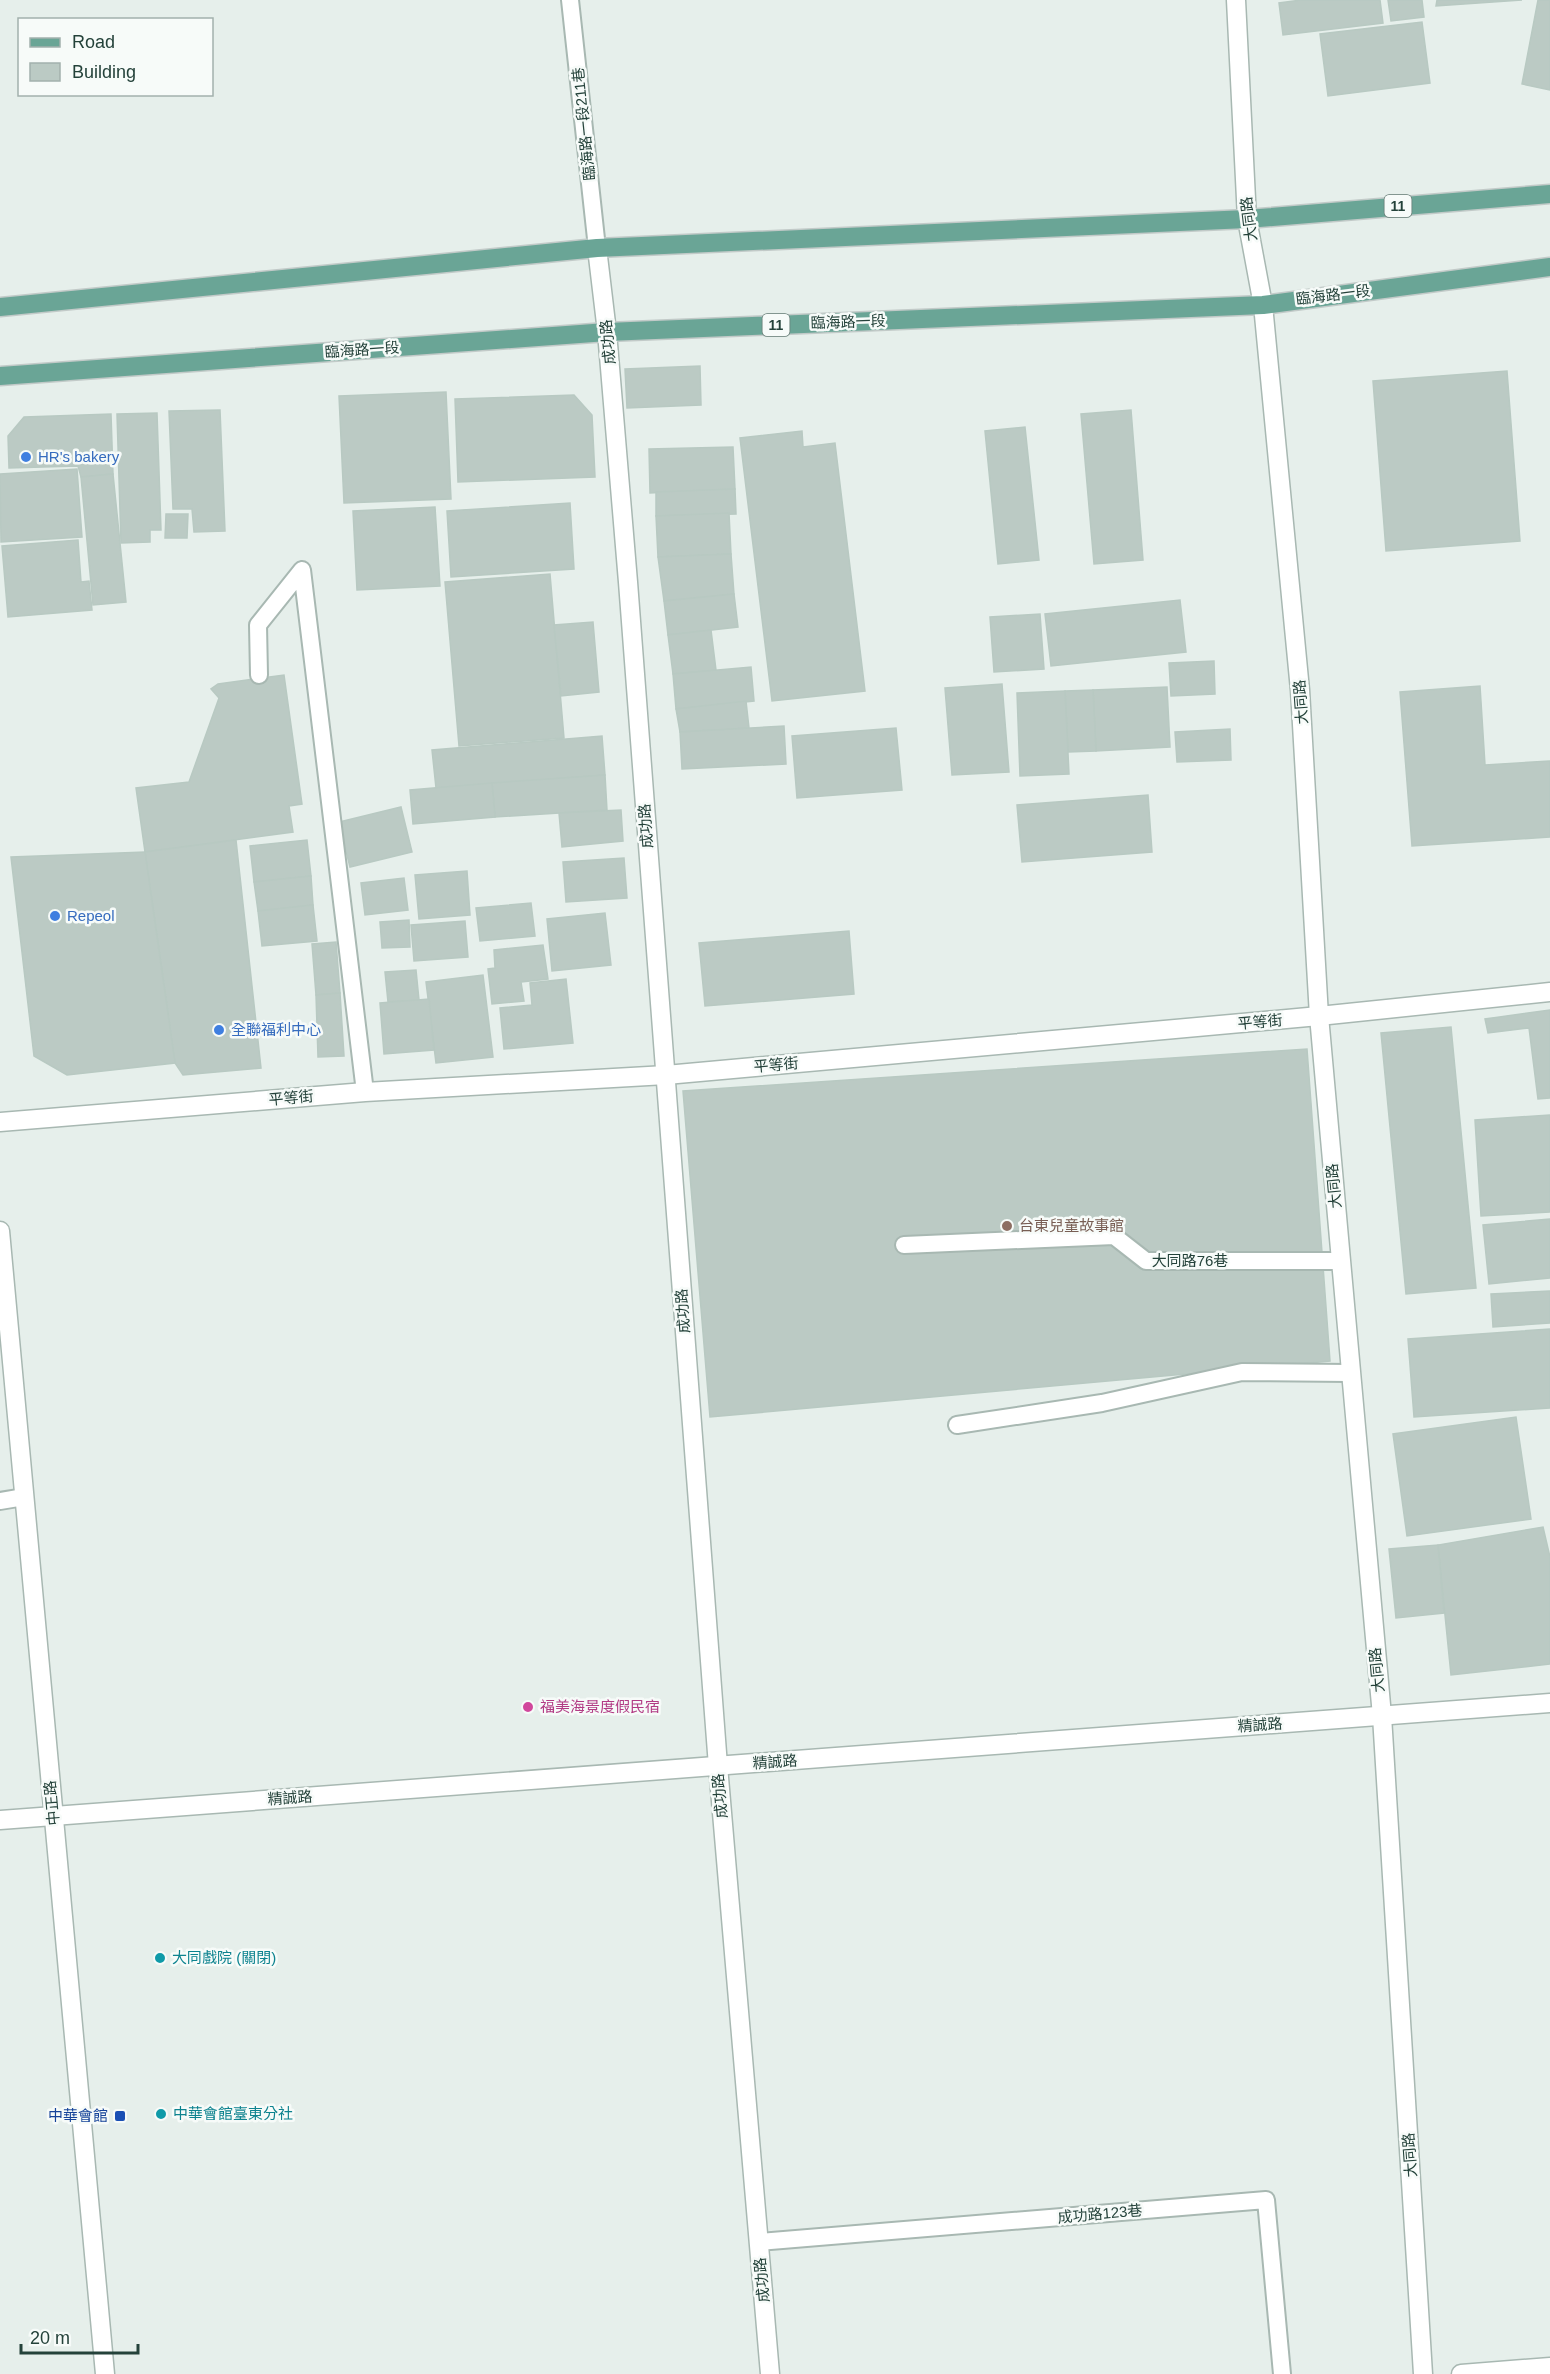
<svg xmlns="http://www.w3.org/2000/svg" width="1550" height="2374" font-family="Helvetica,'Noto Sans TC',sans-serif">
<rect width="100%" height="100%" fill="#e6efeb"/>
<g fill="#bbcac4" stroke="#b8c9c2" stroke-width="1.5">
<polygon points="1301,0 1380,0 1383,23 1283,35 1279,3"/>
<polygon points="1388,0 1422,0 1424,17 1391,21"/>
<polygon points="1437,0 1522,0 1436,6"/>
<polygon points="1538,0 1550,0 1550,90 1522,84"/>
<polygon points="1422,22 1430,83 1328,96 1320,34"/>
<polygon points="700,366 701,405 627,408 625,369"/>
<polygon points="1507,371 1520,541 1386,551 1373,381"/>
<polygon points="446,392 451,499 344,503 339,396"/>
<polygon points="574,395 592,415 595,477 458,482 455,399"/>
<polygon points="220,410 225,531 194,532 192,509 173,509 169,411"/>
<polygon points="1131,410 1143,560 1094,564 1081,414"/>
<polygon points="157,413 161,530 150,530 150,542 121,543 117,414"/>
<polygon points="111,414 113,474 81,477 78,466 9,468 8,436 24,417"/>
<polygon points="1025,427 1039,560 998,564 985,431"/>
<polygon points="802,431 803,447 835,443 865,691 772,701 740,438"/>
<polygon points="733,447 735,489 650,493 649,449"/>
<polygon points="77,469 82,537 1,542 0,474"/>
<polygon points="113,474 126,602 93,605 81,477"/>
<polygon points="735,489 736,514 656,516 656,492"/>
<polygon points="570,503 574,569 451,577 447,511"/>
<polygon points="435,507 440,586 357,590 353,511"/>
<polygon points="729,513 731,554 658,557 656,516"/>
<polygon points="166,514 188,514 187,538 165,538"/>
<polygon points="78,540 81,582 89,581 92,610 8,617 2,546"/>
<polygon points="731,554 734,594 664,601 658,557"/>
<polygon points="550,574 564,738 459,746 445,582"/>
<polygon points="734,594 738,627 668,635 664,601"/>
<polygon points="1180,600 1186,652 1051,666 1045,614"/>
<polygon points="1040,614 1044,669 994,672 990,617"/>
<polygon points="593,622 599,692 561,696 554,625"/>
<polygon points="711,630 716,670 673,674 668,635"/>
<polygon points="1214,661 1215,694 1171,696 1169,663"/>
<polygon points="751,667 754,701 676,709 673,674"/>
<polygon points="284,675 302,804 289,806 293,832 145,852 136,788 189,782 219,698 211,689 218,684"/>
<polygon points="1002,684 1009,772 952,775 945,688"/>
<polygon points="1480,686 1485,765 1550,761 1550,837 1412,846 1400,692"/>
<polygon points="1167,687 1170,747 1096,751 1093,690"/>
<polygon points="1093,690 1096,751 1068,752 1065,691"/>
<polygon points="1065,691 1069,774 1020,776 1017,693"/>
<polygon points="746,701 749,728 680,732 676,709"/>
<polygon points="784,726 786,764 682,769 680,732"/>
<polygon points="896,728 902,790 797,798 792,736"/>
<polygon points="1230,729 1231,760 1177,762 1175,732"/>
<polygon points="602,736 605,775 436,788 432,750"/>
<polygon points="605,775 607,810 495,817 492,783"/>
<polygon points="492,783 495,817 413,824 410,790"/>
<polygon points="1148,795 1152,852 1022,862 1017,805"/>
<polygon points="401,807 412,852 350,867 339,822"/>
<polygon points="621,810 623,841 562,847 559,813"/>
<polygon points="236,840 261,1068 183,1075 175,1063 145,852"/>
<polygon points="307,840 311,876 254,882 250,846"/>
<polygon points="145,852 175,1063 67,1075 34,1056 11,857"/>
<polygon points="624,858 627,898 566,902 563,862"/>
<polygon points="467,871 470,915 419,919 415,875"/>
<polygon points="311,876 313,905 258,911 254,882"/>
<polygon points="404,878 408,910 365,915 361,883"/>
<polygon points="531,903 535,936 480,941 476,908"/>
<polygon points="313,905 317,941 262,946 258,911"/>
<polygon points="605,913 611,965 552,971 547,919"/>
<polygon points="409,920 410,947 382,948 380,922"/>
<polygon points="465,921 468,957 414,961 411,925"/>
<polygon points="849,931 854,994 705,1006 699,943"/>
<polygon points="336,942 340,993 316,995 312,944"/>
<polygon points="543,945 548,979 521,982 524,1001 492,1004 488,969 495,968 494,950"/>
<polygon points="416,970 419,1000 388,1002 385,972"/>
<polygon points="483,975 493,1057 436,1063 426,982"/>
<polygon points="566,979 573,1043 504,1049 500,1008 532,1005 530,983"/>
<polygon points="340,993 344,1056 318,1057 316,995"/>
<polygon points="429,999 434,1050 384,1054 380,1003"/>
<polygon points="1550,1010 1550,1098 1538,1099 1529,1028 1488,1033 1485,1019"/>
<polygon points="1451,1027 1476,1288 1406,1294 1381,1033"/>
<polygon points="1307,1049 1330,1361 710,1417 683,1091"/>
<polygon points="1550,1115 1550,1212 1481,1216 1475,1120"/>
<polygon points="1550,1219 1550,1278 1489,1284 1483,1225"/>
<polygon points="1550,1291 1550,1323 1493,1327 1491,1294"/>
<polygon points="1550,1329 1550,1408 1414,1417 1408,1339"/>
<polygon points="1516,1417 1531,1519 1407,1536 1393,1434"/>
<polygon points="1543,1527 1550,1557 1550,1664 1451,1675 1438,1545"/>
<polygon points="1438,1545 1444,1613 1396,1618 1389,1549"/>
</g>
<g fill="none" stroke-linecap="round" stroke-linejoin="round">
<defs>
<g id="service">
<polyline points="570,0 597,248"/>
<polyline points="259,675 258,625 302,570 365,1092"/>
<polyline points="904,1245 1114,1236 1146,1261 1341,1261"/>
<polyline points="957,1425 1102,1403 1242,1372 1350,1373"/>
<polyline points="0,1501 24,1497"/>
<polyline points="759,2242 1266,2200 1282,2374"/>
</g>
<g id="minor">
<polyline points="1236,0 1247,219 1263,305 1300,690 1319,1016 1382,1716 1423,2374"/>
<polyline points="597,248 607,332 628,582 718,1766 770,2374"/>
<polyline points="0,1122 365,1092 666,1075 1319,1016 1550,992"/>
<polyline points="0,1820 1550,1703"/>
<polyline points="1461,2374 1550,2367"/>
</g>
<polyline id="tertiary" points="0,1231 105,2374"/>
<g id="primary">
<polyline points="0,307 597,248 1247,219 1550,194"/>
<polyline points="0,376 607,332 1263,305 1550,267"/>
</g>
</defs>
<use href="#service" stroke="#a8b8b2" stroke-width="20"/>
<use href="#minor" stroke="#a8b8b2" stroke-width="21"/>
<use href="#tertiary" stroke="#a8b8b2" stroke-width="21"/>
<use href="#primary" stroke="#c2cac8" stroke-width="21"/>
<use href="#service" stroke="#fff" stroke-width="16"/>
<use href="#minor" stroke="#fff" stroke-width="18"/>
<use href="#tertiary" stroke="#fff" stroke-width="18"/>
<use href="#primary" stroke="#6aa596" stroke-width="18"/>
</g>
<g fill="#3f7fe0" stroke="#f7fbf9" stroke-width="2">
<circle cx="26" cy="457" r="6"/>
<circle cx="55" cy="916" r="6"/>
<circle cx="219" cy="1030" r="6"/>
</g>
<circle fill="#8d6e63" stroke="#f7fbf9" stroke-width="2" cx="1007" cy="1226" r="6"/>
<circle fill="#d1479c" stroke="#f7fbf9" stroke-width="2" cx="528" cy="1707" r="6"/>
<g fill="#0f9aa8" stroke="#f7fbf9" stroke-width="2">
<circle cx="160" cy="1958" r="6"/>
<circle cx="161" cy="2114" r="6"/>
</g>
<rect fill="#1a4fb4" stroke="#f7fbf9" stroke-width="2" x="114" y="2110" width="12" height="12" rx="3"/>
<g text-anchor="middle" stroke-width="5" stroke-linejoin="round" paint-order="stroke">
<g fill="#f7fbf9" stroke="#637a73" stroke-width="1.5">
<rect x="1384.5" y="195" width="27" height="22" rx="4.5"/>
<rect x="762.5" y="314" width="27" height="22" rx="4.5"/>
</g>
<g font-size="14" font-weight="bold" fill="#24423a">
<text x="1398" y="211">11</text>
<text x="776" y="330">11</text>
</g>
<g font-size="15" fill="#24423a" stroke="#f7fbf9">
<text transform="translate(584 124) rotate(-96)" y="5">臨海路一段211巷</text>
<text transform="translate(1249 219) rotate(-97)" y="5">大同路</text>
<text transform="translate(1333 295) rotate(-7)" y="5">臨海路一段</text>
<text transform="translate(848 322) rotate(-2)" y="5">臨海路一段</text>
<text transform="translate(608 342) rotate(-95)" y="5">成功路</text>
<text transform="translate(362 350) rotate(-4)" y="5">臨海路一段</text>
<text transform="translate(1301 702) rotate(-94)" y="5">大同路</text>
<text transform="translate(646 826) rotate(-94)" y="5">成功路</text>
<text transform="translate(1260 1022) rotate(-5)" y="5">平等街</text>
<text transform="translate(776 1065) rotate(-5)" y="5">平等街</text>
<text transform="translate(291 1098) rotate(-5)" y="5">平等街</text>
<text transform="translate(1334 1186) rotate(-95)" y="5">大同路</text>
<text x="1190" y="1266">大同路76巷</text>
<text transform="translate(683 1311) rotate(-94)" y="5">成功路</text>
<text transform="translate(1377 1670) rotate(-95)" y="5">大同路</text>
<text transform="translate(1260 1725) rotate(-4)" y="5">精誠路</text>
<text transform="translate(775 1762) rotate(-4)" y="5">精誠路</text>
<text transform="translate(720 1796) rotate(-95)" y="5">成功路</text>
<text transform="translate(290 1798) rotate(-4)" y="5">精誠路</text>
<text transform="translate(52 1803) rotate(-95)" y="5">中正路</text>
<text transform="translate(1410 2155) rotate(-94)" y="5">大同路</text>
<text transform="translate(1100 2214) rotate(-5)" y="5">成功路123巷</text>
<text transform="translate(762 2280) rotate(-95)" y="5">成功路</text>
</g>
<g font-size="15" fill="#366cbe" stroke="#f7fbf9" text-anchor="start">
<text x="38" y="462">HR's bakery</text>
<text x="67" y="921">Repeol</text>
<text x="231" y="1035">全聯福利中心</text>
</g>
<g font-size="15" fill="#785e54" stroke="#f7fbf9" text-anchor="start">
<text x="1019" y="1231">台東兒童故事館</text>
</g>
<g font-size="15" fill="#b23c85" stroke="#f7fbf9" text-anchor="start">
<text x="540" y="1712">福美海景度假民宿</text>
</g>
<g font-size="15" fill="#0d838f" stroke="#f7fbf9" text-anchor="start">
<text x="172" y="1963">大同戲院 (關閉)</text>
<text x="173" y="2119">中華會館臺東分社</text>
</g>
<g font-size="15" fill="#164399" stroke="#f7fbf9" text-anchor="end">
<text x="108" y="2121">中華會館</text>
</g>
</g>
<rect x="18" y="18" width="195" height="78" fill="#f7fbf9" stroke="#a3b1ad" stroke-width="1.5"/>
<rect x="30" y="38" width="30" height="9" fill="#6aa596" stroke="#a3b1ad" stroke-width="1.5"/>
<text x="72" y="48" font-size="18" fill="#24423a">Road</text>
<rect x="30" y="63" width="30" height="18" fill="#bbcac4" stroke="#a3b1ad" stroke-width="1.5"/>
<text x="72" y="78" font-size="18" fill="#24423a">Building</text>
<path d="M21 2344v9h117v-9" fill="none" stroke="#24423a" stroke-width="3"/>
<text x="30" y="2344" font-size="18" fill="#24423a" stroke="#f7fbf9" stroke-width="4.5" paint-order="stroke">20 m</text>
</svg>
